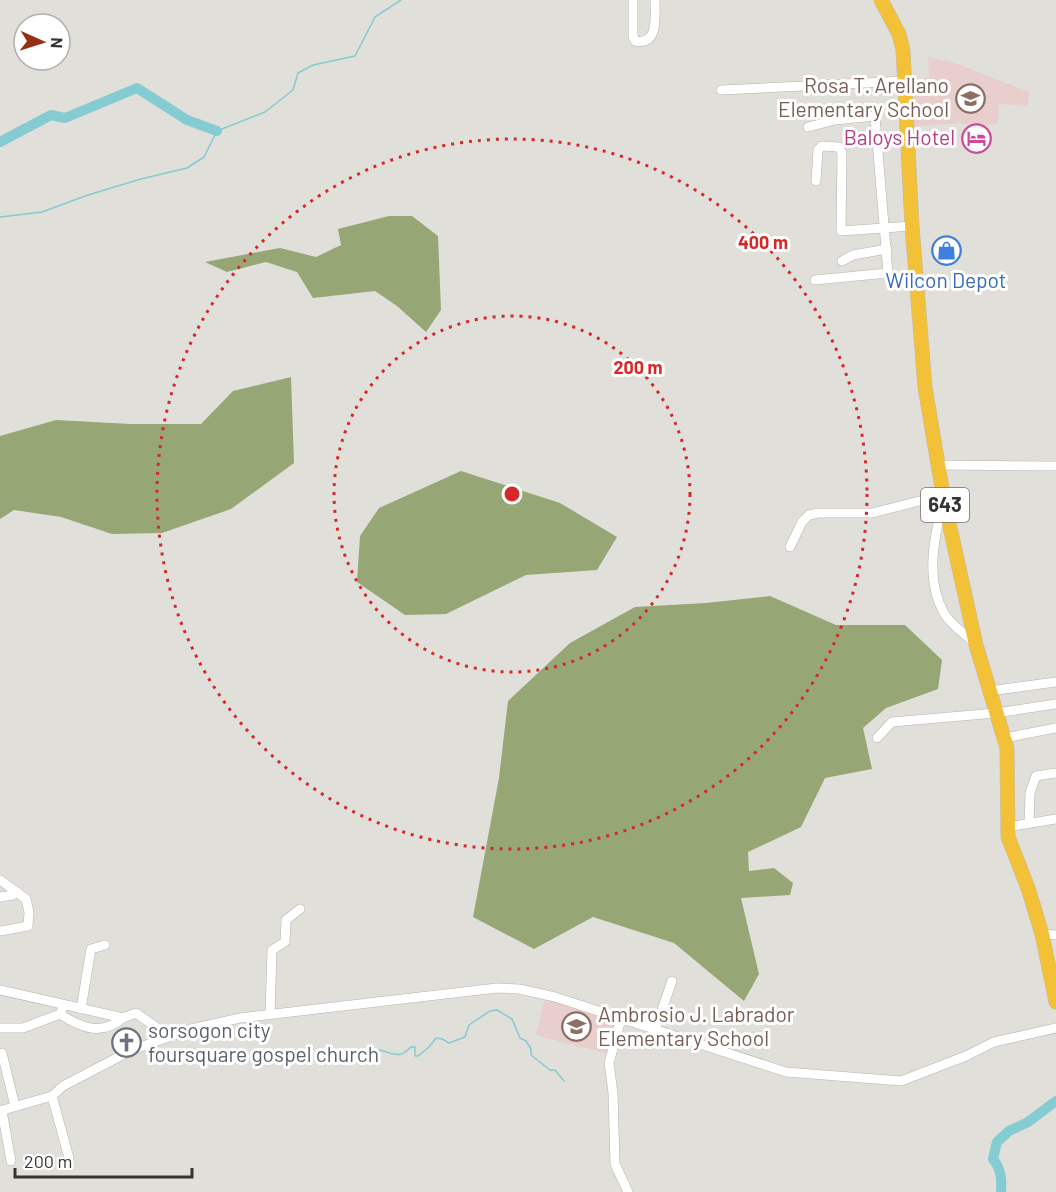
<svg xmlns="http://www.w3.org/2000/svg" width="1056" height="1192" font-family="Barlow,sans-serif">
<rect width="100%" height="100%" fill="#e0dfd9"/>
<g fill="#e8cecd">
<polygon points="928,57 958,64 1029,92 1028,106 999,104 998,124 977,126 959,123 913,127 910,79 929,78"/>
<polygon points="545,998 618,1019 608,1054 536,1035"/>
</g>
<g fill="#96a675">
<polygon points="389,216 412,216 438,236 441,310 426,332 397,306 375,291 313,298 297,272 266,262 227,272 205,262 280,248 316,257 341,245 338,229"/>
<polygon points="291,377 294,463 231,509 162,533 112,534 61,517 14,510 0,519 0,436 56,420 130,424 201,424 233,391"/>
<polygon points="461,471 560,503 617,537 597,570 526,575 446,614 405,615 357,582 360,536 379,508"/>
<polygon points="770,596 836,625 905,625 942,660 938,689 886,708 863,728 872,769 825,778 801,827 748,852 749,871 774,868 793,883 790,895 741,898 759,974 744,1001 674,943 593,917 534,949 473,917 499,778 508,701 570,643 635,607 706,603"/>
</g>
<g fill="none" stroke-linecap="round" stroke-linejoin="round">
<g stroke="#85cbd2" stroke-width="1.5">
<polyline points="0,217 42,212 88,195 141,179 187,168 204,157 217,131 265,112 293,90 298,73 313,65 355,56 375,17 401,0"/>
<path d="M364 1060 379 1050C394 1053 398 1060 411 1047H415V1056H418L429 1047 436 1038 442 1039 449 1043 465 1037 469 1025 490 1011 497 1010 512 1019 520 1038 526 1041 531 1049V1055L550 1070H555L564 1081"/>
</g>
<g stroke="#85cbd2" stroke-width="10">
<polyline points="0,142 51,115 65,118 137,88 187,120 217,131"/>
<path d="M1001 1192C1002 1179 1001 1169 993 1159L997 1142 1009 1131 1028 1122 1056 1101"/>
</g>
<defs>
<g id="minor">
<path d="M633 0V36L635 41C659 46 655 16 655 0"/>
<polyline points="721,90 905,81"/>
<polyline points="808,127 835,120 875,116 888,273 815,280"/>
<polyline points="816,181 818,150 822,146 839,147 842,153 841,231 912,226"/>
<polyline points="842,261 853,255 887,249"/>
<polyline points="938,465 1056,466"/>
<path d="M943 502C934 537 925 580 944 613 950 624 965 634 975 643"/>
<polyline points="790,547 802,522 809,515 818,513 872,513 943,495"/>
<polyline points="989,691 1056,682"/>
<polyline points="877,738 892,722 996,713 1056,704"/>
<polyline points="1004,738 1056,728"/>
<polyline points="1029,823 1030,793 1036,776 1056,773"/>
<polyline points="1007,827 1056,819"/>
<polyline points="0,880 26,899 29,912 28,926 0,931"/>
<polyline points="0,897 13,895 17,892"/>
<polyline points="1042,934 1056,935"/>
<polyline points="0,990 123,1018 136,1013 169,1036"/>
<polyline points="81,1009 91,949 105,945"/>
<path d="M60 1014C83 1029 102 1036 124 1017"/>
<polyline points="270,1014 272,950 285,942 286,920 300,909"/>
<polyline points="621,1019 609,1063 613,1093 615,1164 628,1192"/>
<polyline points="0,1028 23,1028 60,1014 64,1005"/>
<polyline points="655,1030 672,981"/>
<polyline points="2,1053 15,1106"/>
<polyline points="52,1096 69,1158"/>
<polyline points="0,1111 52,1096 63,1086 132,1050 191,1029 240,1018 497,988 519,989 555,997 786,1072 901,1081 966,1056 994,1042 1056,1028"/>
<polyline points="2,1111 11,1161"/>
</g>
<polyline id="highway" points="881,0 899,34 903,50 912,226 925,387 944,500 976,645 1007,748 1008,837 1028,888 1042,934 1056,1002"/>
</defs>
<use href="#minor" stroke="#b6b4af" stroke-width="10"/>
<use href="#highway" stroke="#bebebd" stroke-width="15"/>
<use href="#minor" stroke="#fff" stroke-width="9"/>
<use href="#highway" stroke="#f3c138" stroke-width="14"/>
</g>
<g fill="none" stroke="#d62828" stroke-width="3" stroke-dasharray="3 6">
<circle cx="512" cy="494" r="178"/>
<circle cx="512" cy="494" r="355"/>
</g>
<defs>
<symbol id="school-ring" viewBox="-11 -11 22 22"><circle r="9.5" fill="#fff" stroke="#8d6e63" stroke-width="1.5"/><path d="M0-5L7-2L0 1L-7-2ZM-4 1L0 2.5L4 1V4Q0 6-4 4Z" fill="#8d6e63"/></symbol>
<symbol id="hotel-ring" viewBox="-11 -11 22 22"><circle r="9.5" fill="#fff" stroke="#d1479c" stroke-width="1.5"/><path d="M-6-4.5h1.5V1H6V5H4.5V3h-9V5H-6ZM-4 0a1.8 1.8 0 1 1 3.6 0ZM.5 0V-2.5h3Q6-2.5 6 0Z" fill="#d1479c"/></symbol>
<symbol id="shop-ring" viewBox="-11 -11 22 22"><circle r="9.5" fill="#fff" stroke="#3f7fe0" stroke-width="1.5"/><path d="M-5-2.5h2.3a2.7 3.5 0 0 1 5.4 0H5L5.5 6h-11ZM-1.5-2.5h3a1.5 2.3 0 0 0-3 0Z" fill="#3f7fe0"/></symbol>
<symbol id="church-ring" viewBox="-11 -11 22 22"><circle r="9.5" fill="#fff" stroke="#6b7280" stroke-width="1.5"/><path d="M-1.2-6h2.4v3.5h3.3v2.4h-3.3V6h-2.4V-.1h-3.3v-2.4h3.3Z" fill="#6b7280"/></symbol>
</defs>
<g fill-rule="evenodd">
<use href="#school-ring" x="954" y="82" width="33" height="33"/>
<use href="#hotel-ring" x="960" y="122" width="33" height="33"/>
<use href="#shop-ring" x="930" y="234" width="33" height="33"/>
<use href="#school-ring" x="560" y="1010" width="33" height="33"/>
<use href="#church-ring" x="110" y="1026" width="33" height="33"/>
</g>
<g text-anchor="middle" stroke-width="6" stroke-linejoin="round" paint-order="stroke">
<rect fill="#fff" stroke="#717170" stroke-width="1.5" x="921" y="488" width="48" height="34" rx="4.5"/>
<g font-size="20" font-weight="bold" fill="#343432">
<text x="945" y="512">643</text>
</g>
<g font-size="21" fill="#785e54" stroke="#fff" text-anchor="end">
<text x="949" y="93">Rosa T. Arellano<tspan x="949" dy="24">Elementary School</tspan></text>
<text x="598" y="1022" text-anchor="start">Ambrosio J. Labrador<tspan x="598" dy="24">Elementary School</tspan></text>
</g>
<g font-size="21" fill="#b23c85" stroke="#fff" text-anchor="end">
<text x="955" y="145">Baloys Hotel</text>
</g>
<g font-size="21" fill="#366cbe" stroke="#fff">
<text x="946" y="288">Wilcon Depot</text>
</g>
<g font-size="21" fill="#5b616d" stroke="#fff" text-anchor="start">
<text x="148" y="1038">sorsogon city<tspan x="148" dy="24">foursquare gospel church</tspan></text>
</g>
</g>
<circle cx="512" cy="494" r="9" fill="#d62828" stroke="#fff" stroke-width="3"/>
<g font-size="18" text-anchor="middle" font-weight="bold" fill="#d62828" stroke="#fff" stroke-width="6" stroke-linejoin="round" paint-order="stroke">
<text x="763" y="249">400 m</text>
<text x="638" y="374">200 m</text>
</g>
<g transform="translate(42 42) rotate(93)"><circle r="28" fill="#ffffff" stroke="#aeaead" stroke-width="1.5"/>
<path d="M0-4.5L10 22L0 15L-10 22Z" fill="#972f15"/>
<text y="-9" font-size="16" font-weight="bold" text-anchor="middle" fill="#343432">N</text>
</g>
<path d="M15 1168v9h177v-9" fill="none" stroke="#343432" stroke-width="3"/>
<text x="24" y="1168" font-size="18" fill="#343432" stroke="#ffffff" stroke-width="4.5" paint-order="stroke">200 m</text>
</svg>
